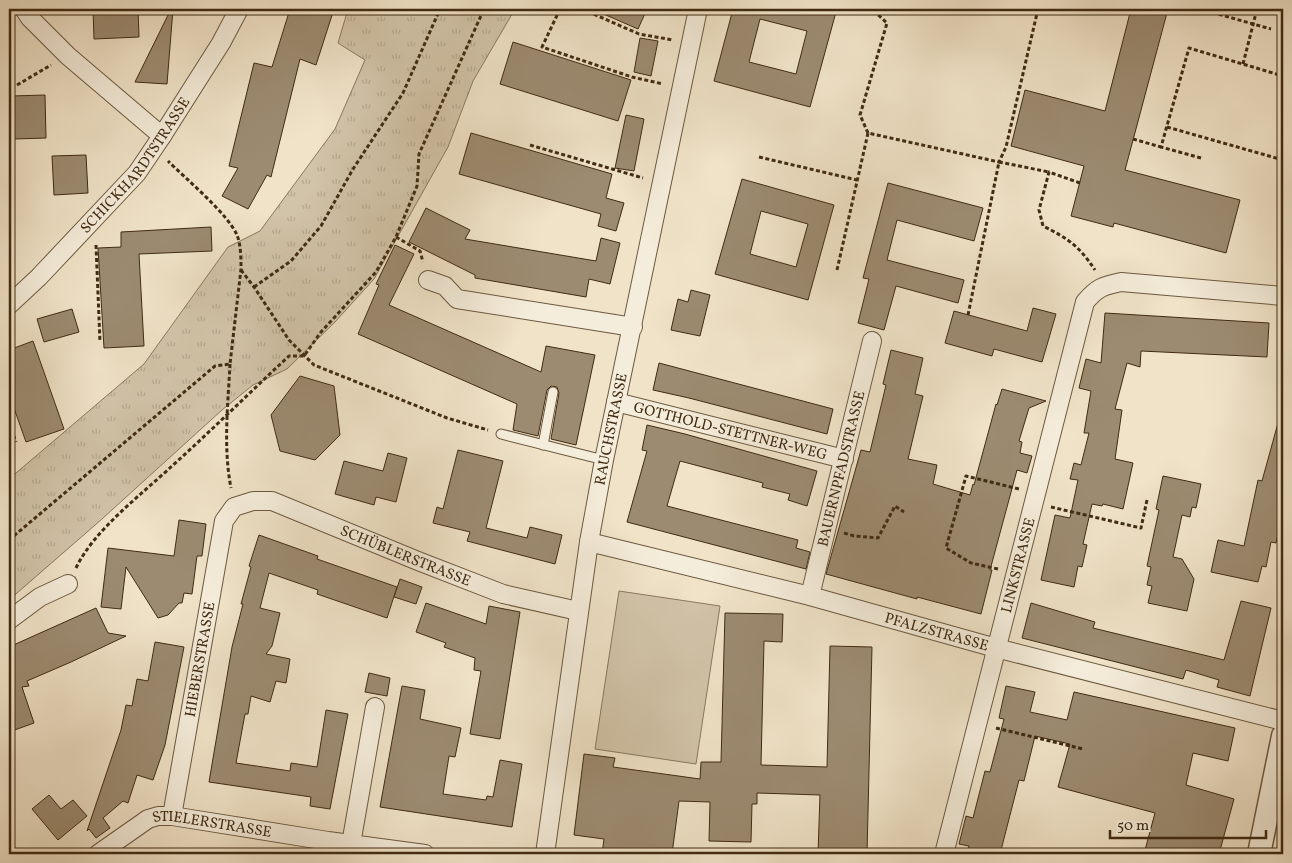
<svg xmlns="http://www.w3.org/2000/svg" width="1292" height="863" font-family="Vollkorn,serif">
<defs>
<pattern id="grass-tufts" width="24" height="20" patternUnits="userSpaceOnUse" patternTransform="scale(1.25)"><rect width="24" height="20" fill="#d2c4a9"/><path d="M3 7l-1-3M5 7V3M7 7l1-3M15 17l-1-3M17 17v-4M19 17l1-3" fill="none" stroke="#b5a990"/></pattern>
</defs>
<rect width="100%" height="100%" fill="#f0e3c8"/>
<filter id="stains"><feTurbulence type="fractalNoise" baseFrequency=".004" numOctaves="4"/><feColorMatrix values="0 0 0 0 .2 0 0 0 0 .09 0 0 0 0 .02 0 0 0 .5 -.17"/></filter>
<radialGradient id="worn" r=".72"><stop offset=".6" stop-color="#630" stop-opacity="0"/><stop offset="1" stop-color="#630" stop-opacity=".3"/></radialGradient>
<polygon fill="url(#grass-tufts)" stroke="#89785e" points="348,9 515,9 473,81 448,147 374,279 335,322 287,369 253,385 222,410 102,519 9,600 9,479 144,364 228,247 260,231 335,129 365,60 338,43"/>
<polygon fill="#d2c4a9" stroke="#89785e" points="619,591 720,606 696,764 595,749"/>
<g fill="#9c8b71" stroke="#402b12" fill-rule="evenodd">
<polygon points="93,9 138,9 139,37 94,39"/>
<polygon points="171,9 173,9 167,84 135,82"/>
<polygon points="290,9 334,9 316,65 300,59 271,177 267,175 248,209 222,196 238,168 229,166 254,63 272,67"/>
<polygon points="592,9 647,9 638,29"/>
<path d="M733 9H825L836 12 810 107 714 81ZM760 19 807 31 796 74 749 62Z"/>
<polygon points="1131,9 1168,9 1125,170 1240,200 1226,253 1114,223 1113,227 1071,216 1084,166 1011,146 1025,90 1105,111"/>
<polygon points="640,38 658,41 651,76 634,72"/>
<polygon points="513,42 631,80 618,121 500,84"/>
<polygon points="45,95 46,138 14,139 11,96"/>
<polygon points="626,115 644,119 634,171 615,168"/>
<polygon points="471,133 612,174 606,198 624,203 616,231 598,226 601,214 459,174"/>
<polygon points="86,155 88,193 54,195 52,156"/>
<path d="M742 179 834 205 808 300 715 274ZM761 211 808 224 796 267 750 254Z"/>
<polygon points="888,183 983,208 974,241 897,220 887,260 964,280 958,303 896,286 884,330 858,323 869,279 863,278"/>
<polygon points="426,208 470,230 465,239 596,261 601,238 620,243 610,284 589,279 586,297 475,278 475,275 409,242"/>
<polygon points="211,227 212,251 139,254 144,346 104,348 98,248 121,247 121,232"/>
<polygon points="395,245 414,254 389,305 541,372 546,346 595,355 576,445 551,439 559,393 557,387 551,386 547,390 538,436 513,430 517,404 358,334 379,285 376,284"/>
<polygon points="691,290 710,295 700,336 671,330 678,299 688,302"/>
<polygon points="1033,308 1056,314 1042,362 994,349 992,356 945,343 954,311 1027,331"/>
<polygon points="72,309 79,332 44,342 37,319"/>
<polygon points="1105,313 1269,323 1267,357 1141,351 1140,367 1127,363 1115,409 1122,410 1115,459 1133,463 1123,509 1103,504 1102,506 1092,504 1083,544 1087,545 1082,567 1078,566 1074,587 1041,580 1055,515 1070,518 1078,480 1070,479 1074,463 1081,465 1089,433 1084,433 1091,391 1079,388 1086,359 1101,363"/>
<polygon points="33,341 64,429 26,442 9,394 9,350"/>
<polygon points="891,350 923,358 915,394 923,396 908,459 937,465 933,484 970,495 973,484 974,485 996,404 997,405 1002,389 1046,401 1029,408 1019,441 1022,442 1020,453 1032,456 1027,473 1017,470 990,570 992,570 981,614 917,597 917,599 826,574 861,450 870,452 886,385 883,384"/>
<polygon points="659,363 833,409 827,434 689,398 653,390"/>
<polygon points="300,376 334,386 340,435 315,460 280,451 271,415"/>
<polygon points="1278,423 1283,423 1283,513 1276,543 1271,542 1266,567 1262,566 1258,582 1211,572 1218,540 1244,546 1258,480 1262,481"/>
<polygon points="647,425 685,434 817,471 807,506 788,500 790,494 762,487 763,483 680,461 667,506 798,540 796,548 810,552 806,569 627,522 647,451 642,450"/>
<polygon points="458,450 503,461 486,528 527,538 530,527 562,535 555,564 467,541 470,532 433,523 437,507 443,509"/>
<polygon points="388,453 407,458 396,502 376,497 374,505 335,494 344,461 383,471"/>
<polygon points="1163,476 1201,484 1196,508 1192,507 1190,517 1182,515 1173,557 1182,559 1194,579 1187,611 1148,603 1152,586 1147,585 1151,567 1147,566 1159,510 1156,509"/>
<polygon points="179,520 206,524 202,556 197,556 192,594 184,593 182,603 179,603 168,615 158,618 126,567 121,609 101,607 108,548 174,556"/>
<polygon points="259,535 318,556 317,559 397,587 387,618 317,594 318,590 269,573 260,608 280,613 272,646 266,654 290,659 286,683 276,681 270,702 251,696 248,714 245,714 236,763 290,771 291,763 317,767 326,710 348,714 330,809 310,806 311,797 209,782 232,647 243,604 241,604 251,567 249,566"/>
<polygon points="400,579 422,587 416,604 394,597"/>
<polygon points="1241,601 1271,608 1250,696 1217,687 1219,680 1186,670 1183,679 1022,638 1031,603 1095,622 1093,628 1224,660"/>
<polygon points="426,603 486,624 489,606 520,612 500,739 470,734 481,671 474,670 475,658 444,647 446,643 416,632"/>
<polygon points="96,608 108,633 126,636 71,662 27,681 29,686 22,687 34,723 9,732 9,647"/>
<polygon points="725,613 783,614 782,642 764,641 761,765 827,767 830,646 872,647 867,854 818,853 820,795 757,793 757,804 752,804 751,842 709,841 710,802 679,801 672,854 602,854 604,839 574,835 584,754 615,758 613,767 700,779 701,762 721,762"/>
<polygon points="155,642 184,647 165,745 153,780 137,775 128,803 123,801 103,818 110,828 96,838 89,829 87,831 121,730 126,705 132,706 137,679 148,681"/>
<polygon points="369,673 390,678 387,696 365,692"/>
<polygon points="402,686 425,690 420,719 461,728 455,757 449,756 443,794 486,800 487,796 493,797 500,760 522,764 512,827 380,807"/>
<polygon points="1006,686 1035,692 1030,712 1067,720 1074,692 1235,728 1228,761 1193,753 1186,785 1234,799 1219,854 1144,854 1155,813 1058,787 1070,744 1035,736 1024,781 1019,780 1000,854 988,854 968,850 969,846 959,844 966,816 973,818 985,771 990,772 1004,719 999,718"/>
<polygon points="49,795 61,809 73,800 87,816 58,840 32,809"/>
</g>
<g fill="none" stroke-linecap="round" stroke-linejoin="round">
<defs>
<g id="service">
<polyline points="501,434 604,460"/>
<polyline points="543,445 553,392"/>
</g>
<g id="minor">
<polyline points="24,9 30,18 68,56 162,136"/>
<polyline points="428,280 445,286 457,299 633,327"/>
<path id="s1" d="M9 305 39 277 137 173 162 136 221 43 239 9"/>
<path id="s2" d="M616 402 844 459"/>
<path id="s3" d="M589 542 810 596 996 648 1283 721"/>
<path id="s4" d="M810 596 872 341"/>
<polyline points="9,620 40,597 68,584"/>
<path id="s5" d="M172 816 224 521 234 507 253 501H272L418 561 503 594 578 611"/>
<polyline points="351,844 375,707"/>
<path id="s6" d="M98 854 148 819 158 816H172L328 841 425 854"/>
<path id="s7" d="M545 854 589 542 604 460 698 9"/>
<path id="s8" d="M944 854 1085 302C1097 288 1102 286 1121 282L1283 296"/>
</g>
<polyline id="tertiary" points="1259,854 1283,736"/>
</defs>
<use href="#service" stroke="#6c5940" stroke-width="11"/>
<use href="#minor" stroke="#6c5940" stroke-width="20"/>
<use href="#tertiary" stroke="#6c5940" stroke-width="25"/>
<g stroke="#402b12" stroke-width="3" stroke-dasharray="4 2.5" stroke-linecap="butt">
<polyline points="560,9 542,47 632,77 663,84"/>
<polyline points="582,9 639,34 673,40"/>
<polyline points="1200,9 1271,29"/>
<polyline points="1243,64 1257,9"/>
<polyline points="17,85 51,65"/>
<polyline points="1167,127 1283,160"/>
<polyline points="868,133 860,115 887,23 872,9"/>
<polyline points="1133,139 1161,147"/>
<polyline points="530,145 643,178"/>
<polyline points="759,157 857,180"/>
<polyline points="1201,158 1161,147 1189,48 1283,76"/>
<path d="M1080 183 1049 172 1039 210 1043 226C1069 239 1079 246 1095 270"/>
<polyline points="396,237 420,251 423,262"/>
<polyline points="96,245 100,342"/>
<polyline points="241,270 254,287 289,340 314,365 447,418 488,430"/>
<polyline points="837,270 868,133 999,162 1006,147 1038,9"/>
<polyline points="254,287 291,261 321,226 353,169 403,93 440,9"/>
<polyline points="968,315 999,162 1049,172"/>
<path d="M230 364C228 405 223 447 231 488"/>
<polyline points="9,423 16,442"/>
<polyline points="1051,507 1141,528 1147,500"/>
<polyline points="844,533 854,536 878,538 895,506 904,512"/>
<path d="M9 540 215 366 230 364 241 269C241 259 241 245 237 235 228 214 185 178 168 161"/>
<path d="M76 568C94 530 141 495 172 466 212 430 250 392 289 356H304L321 332 376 272 396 237 417 186 419 154 484 9"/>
<polyline points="998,569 971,563 946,548 966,476 1019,489"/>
<polyline points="996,728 1083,749"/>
</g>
<use href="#service" stroke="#f5eddb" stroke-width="9"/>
<use href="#minor" stroke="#f5eddb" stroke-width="18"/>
<use href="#tertiary" stroke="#f5eddb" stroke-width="22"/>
</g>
<g text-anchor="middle" stroke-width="5" stroke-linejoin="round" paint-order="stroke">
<g font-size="15" fill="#402b12" stroke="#f5eddb">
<text dy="5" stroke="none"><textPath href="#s1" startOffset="189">SCHICKHARDTSTRASSE</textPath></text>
<text dy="5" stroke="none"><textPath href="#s7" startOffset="430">RAUCHSTRASSE</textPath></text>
<text dy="5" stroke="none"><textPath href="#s2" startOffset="118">GOTTHOLD-STETTNER-WEG</textPath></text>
<text dy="5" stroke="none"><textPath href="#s4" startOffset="131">BAUERNPFADSTRASSE</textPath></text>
<text dy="5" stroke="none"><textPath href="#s5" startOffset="500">SCHÜBLERSTRASSE</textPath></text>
<text dy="5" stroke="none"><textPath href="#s8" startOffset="298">LINKSTRASSE</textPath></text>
<text dy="5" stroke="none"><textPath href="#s3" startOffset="359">PFALZSTRASSE</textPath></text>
<text dy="5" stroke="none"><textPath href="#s5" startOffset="159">HIEBERSTRASSE</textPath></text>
<text dy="5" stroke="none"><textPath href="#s6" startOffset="126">STIELERSTRASSE</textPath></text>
</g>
</g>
<rect width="1292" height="863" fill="none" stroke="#f0e3c8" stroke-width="30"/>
<rect x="10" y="10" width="1272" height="843" fill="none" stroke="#402b12" stroke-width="2.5"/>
<rect x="15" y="15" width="1262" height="833" fill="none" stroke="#402b12"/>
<path d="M1110 830v8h156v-8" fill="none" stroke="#402b12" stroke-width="2.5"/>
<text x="1117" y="830" font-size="15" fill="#402b12" stroke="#f5eddb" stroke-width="4" paint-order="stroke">50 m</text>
<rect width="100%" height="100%" filter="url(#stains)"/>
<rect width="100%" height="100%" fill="url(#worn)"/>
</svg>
